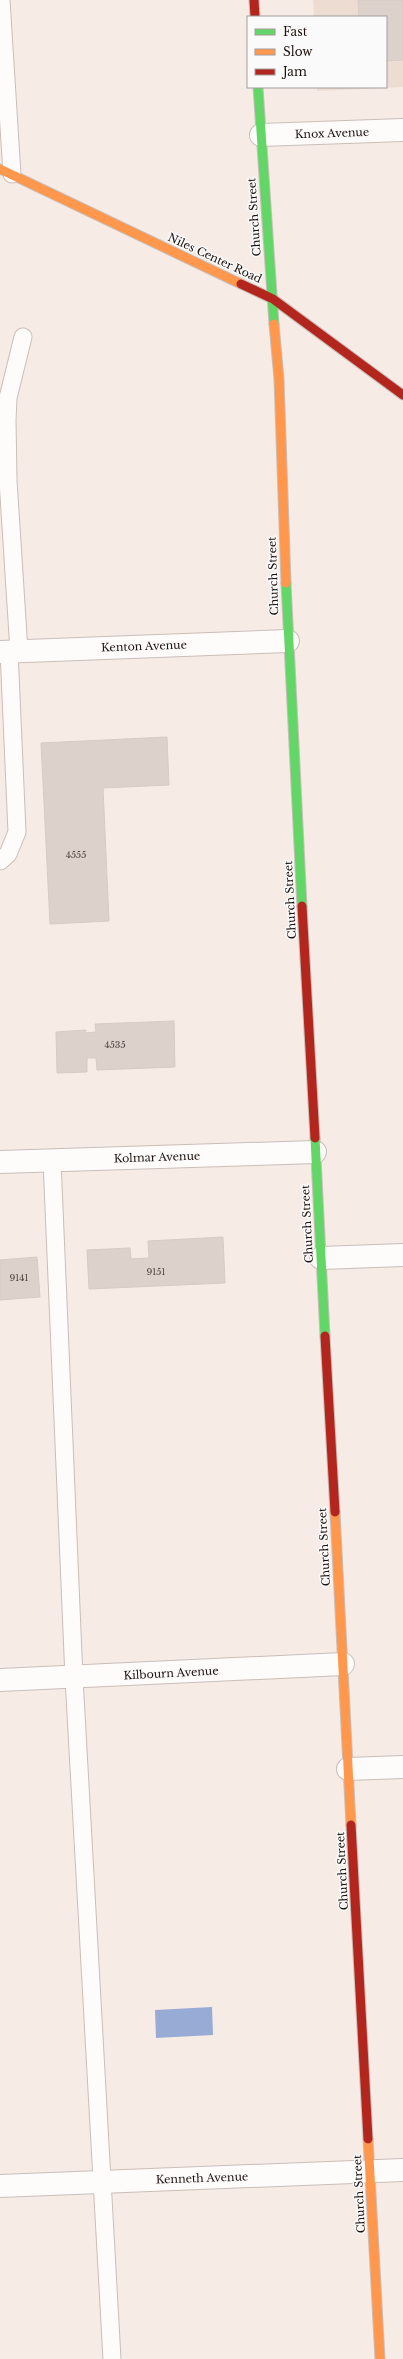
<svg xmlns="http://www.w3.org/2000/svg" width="403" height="2359" font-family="'Libre Baskerville',serif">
<rect width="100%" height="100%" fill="#f7ebe6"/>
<polygon fill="#ecdcd2" points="313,0 403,0 403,87 317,91 317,87 386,87 386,17 314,17"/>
<polygon fill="#98abd4" points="212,2007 213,2035 156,2038 155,2010"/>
<g fill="#ddd1cc" stroke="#d7cbc6">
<polygon points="358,0 403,0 403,60 386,61 386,17 359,17"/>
<polygon points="167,737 169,785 103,788 109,921 50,924 41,743"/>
<polygon points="174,1021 175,1067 97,1070 96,1058 87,1058 87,1072 57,1073 56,1032 86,1030 85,1033 96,1032 95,1024"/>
<polygon points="223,1237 225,1283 89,1289 87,1250 130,1248 131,1259 149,1258 148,1241"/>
<polygon points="37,1257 40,1297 0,1300 0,1260"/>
</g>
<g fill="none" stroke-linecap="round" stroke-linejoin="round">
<defs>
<g id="lane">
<polyline points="1,0 12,174"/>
<polyline points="19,651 8,480 7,420 8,398 23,337"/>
<polyline points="0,861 8,854 17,832 9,651"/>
<polyline points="52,1161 74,1678 112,2359"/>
</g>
<g id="street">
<polyline points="261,135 403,130"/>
<polyline points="0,652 288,641"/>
<polyline points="0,1162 315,1152"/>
<polyline points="321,1258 403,1255"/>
<polyline points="0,1680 343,1664"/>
<polyline points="348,1769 403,1767"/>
<polyline points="0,2186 403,2170"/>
</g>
<g id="fast">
<polyline points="258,87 274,324"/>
<polyline points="286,583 302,906"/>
<polyline points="315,1138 325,1336"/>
</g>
<g id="slow">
<polyline points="0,169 241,284"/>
<polyline points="274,324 279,379 286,583"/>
<polyline points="335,1512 351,1825"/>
<polyline points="368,2139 380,2359"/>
</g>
<g id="jam">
<polyline points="254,0 255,17"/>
<polyline points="241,284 273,299 403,395"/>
<polyline points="302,906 315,1138"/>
<polyline points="325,1336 335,1512"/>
<polyline points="351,1825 368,2139"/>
</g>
</defs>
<use href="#lane" stroke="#cabeb9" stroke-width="19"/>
<use href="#street" stroke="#cabeb9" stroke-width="24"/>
<use href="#fast" stroke="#cabeb9" stroke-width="11"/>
<use href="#slow" stroke="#cabeb9" stroke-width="11"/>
<use href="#jam" stroke="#cabeb9" stroke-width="11"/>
<use href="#lane" stroke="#fefcfb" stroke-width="17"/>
<use href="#street" stroke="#fefcfb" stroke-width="22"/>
<use href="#fast" stroke="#63d668" stroke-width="9"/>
<use href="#slow" stroke="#ff974d" stroke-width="9"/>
<use href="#jam" stroke="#b3261e" stroke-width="9"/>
</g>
<g text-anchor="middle" stroke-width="3" stroke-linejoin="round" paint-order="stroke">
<g font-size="9" fill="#50443f">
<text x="76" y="858">4555</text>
<text x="115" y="1048">4535</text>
<text x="156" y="1275">9151</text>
<text x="19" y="1281">9141</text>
</g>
<g font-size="11" fill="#1e120d" stroke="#fafafa">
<text transform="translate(332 133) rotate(-2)" y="4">Knox Avenue</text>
<text transform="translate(254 217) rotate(-94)" y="4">Church Street</text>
<text transform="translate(215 258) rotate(25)" y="4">Niles Center Road</text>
<text transform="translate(273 576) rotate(-92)" y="4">Church Street</text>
<text transform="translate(144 646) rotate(-2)" y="4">Kenton Avenue</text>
<text transform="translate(290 900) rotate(-93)" y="4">Church Street</text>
<text transform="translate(157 1157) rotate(-2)" y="4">Kolmar Avenue</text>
<text transform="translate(307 1224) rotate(-93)" y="4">Church Street</text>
<text transform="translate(324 1547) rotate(-93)" y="4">Church Street</text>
<text transform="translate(171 1673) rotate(-3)" y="4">Kilbourn Avenue</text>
<text transform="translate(342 1871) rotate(-93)" y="4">Church Street</text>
<text transform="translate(202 2178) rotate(-2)" y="4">Kenneth Avenue</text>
<text transform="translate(359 2194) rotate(-93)" y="4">Church Street</text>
</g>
</g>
<rect x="247" y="16" width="140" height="72" fill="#fafafa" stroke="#a29d9b"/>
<rect x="255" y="29" width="20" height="6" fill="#63d668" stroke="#a29d9b"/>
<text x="283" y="36" font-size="12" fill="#1e120d">Fast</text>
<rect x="255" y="49" width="20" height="6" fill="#ff974d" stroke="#a29d9b"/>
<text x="283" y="56" font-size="12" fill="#1e120d">Slow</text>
<rect x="255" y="69" width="20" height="6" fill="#b3261e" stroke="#a29d9b"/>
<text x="283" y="76" font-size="12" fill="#1e120d">Jam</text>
</svg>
